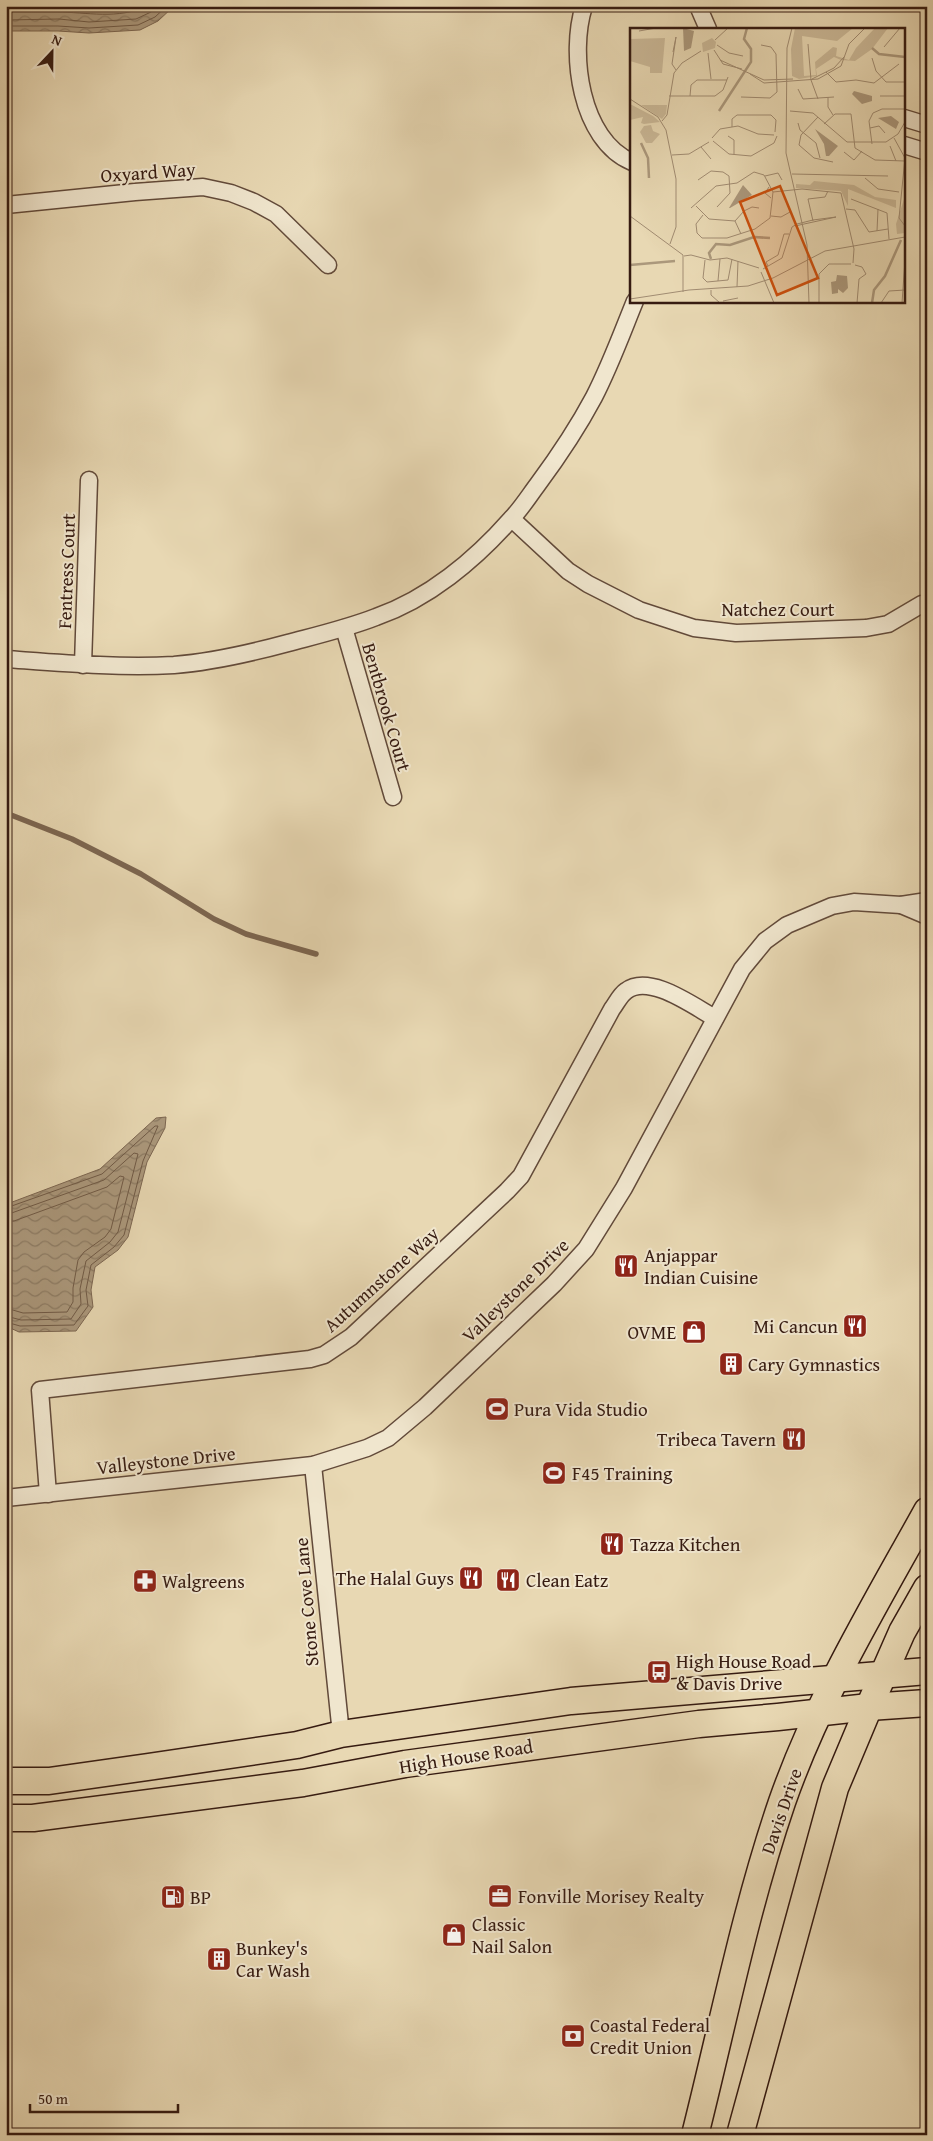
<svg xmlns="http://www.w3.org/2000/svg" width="933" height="2141" font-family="'Gentium Book Plus',serif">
<defs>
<pattern id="water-waves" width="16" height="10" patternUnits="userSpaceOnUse" patternTransform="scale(1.25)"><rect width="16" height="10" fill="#ab987c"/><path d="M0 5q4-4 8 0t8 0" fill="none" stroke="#8c7b64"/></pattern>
</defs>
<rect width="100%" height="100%" fill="#e8d8b3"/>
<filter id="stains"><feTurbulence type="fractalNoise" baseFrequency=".004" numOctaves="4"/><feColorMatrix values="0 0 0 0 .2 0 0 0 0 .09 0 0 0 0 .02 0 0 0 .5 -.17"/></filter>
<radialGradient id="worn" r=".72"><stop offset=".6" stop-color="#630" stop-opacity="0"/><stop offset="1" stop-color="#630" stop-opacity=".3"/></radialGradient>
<g fill="url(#water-waves)" stroke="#7c6651">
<polygon points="6,6 174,6 158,21 140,30 89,33 58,31 6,31"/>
<polygon points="166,1117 165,1128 147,1162 128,1237 118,1250 95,1267 91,1290 93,1307 76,1331 19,1332 6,1326 7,1204 100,1169 156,1118"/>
</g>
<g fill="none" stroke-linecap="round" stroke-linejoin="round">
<g stroke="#705a46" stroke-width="1">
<path d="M6 12C23 12 40 12 57 12 86 12 119 20 146 6"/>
<polyline points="6,20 59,19 89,22 136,19 151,12 158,6"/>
<polyline points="6,26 58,26 89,28 138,25 155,17 167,6"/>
<polyline points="6,1208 102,1174 155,1126 158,1126 143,1161 124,1235 114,1247 91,1265 86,1290 88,1306 74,1325 20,1326 6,1322"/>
<polyline points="6,1215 104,1180 134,1153 138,1154 118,1232 110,1242 86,1261 80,1289 81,1304 71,1319 21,1320 6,1316"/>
<polyline points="6,1222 14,1221 107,1187 120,1176 124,1177 111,1229 105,1237 84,1252 78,1260 73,1288 73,1302 67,1312 23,1313 6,1308"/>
</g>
<polyline stroke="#7c6651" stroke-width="5.5" points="6,813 72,839 141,874 214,919 246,934 316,954"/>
<defs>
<g id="minor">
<path d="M584 6C569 53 580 140 632 162"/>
<polyline points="698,6 708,29"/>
<polyline points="904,118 927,125"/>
<polyline points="904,145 927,152"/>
<polyline points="6,205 135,192 203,187 231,193 254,202 276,214 328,265"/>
<polyline points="512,519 568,571 588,584 639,610 694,628 736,633 866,628 888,624 922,604"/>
<polyline points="344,628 393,797"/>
<path d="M6 659C62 663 118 668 174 665 212 662 251 653 288 643 318 635 348 628 376 617 428 599 475 560 511 519 521 509 529 496 538 484 558 457 578 427 594 397 610 366 622 333 635 301"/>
<polyline points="83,665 89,480"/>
<polyline points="901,905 927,916"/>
<polyline points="313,1465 341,1734"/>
<path d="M48 1494 40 1390 310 1359 324 1355 351 1337 507 1191 521 1176 612 1009C616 1004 620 995 626 991 649 973 693 1006 715 1018"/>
<polyline points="6,1498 313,1465 367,1448 388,1438 425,1407 554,1284 586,1249 624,1188 742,969 765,941 787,925 832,906 854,902 901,905 927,901"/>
</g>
<g id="primary">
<polyline points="6,1781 49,1781 148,1767 297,1745 341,1734 571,1701 927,1671"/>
<polyline points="6,1818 33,1818 303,1783 405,1764 699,1724 778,1717 869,1707 927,1703"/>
<path d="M695 2135C723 2024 745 1910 782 1802 818 1699 875 1605 927 1511"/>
<polyline points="740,2135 835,1788 869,1707 902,1632 927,1588"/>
</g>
</defs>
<use href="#minor" stroke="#624a3a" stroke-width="19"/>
<use href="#primary" stroke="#361b11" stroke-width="29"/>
<use href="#minor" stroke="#f0e6ce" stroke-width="16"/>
<use href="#primary" stroke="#e8d8b3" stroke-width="26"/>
</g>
<defs>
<symbol id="restaurant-square" viewBox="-11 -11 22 22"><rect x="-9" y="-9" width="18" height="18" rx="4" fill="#8f2418" stroke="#f0e6ce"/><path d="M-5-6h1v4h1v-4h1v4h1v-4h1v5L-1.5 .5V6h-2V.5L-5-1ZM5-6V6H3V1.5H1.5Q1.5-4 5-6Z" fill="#fff"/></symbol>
<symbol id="shop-square" viewBox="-11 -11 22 22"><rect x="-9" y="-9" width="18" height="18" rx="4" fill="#8f2418" stroke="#f0e6ce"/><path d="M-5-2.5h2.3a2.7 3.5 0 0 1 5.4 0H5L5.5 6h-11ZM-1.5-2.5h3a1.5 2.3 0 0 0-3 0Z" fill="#fff"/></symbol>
<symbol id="building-square" viewBox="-11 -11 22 22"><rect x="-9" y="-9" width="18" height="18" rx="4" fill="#8f2418" stroke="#f0e6ce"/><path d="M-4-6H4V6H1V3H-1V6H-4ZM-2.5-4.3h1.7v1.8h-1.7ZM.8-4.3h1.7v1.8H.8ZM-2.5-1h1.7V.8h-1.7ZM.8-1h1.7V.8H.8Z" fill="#fff"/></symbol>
<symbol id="stadium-square" viewBox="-11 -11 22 22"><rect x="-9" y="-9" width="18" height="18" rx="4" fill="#8f2418" stroke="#f0e6ce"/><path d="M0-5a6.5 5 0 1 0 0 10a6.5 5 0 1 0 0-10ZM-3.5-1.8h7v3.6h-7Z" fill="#fff"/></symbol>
<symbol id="pharmacy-square" viewBox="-11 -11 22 22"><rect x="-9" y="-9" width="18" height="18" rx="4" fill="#8f2418" stroke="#f0e6ce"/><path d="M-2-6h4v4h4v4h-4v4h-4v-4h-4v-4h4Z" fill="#fff"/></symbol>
<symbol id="bus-square" viewBox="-11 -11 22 22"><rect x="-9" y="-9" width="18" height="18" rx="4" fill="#8f2418" stroke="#f0e6ce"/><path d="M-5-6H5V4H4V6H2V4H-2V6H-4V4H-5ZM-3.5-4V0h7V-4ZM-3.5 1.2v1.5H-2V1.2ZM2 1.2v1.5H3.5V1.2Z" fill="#fff"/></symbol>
<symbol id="office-square" viewBox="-11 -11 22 22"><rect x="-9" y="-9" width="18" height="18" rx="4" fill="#8f2418" stroke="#f0e6ce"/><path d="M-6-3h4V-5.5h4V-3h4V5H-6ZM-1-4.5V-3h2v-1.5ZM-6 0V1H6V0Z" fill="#fff"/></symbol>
<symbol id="fuel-square" viewBox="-11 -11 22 22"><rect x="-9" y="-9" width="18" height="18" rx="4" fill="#8f2418" stroke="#f0e6ce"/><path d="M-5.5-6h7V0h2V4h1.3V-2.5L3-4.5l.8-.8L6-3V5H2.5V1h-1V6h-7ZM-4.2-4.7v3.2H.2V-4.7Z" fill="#fff"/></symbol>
<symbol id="bank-square" viewBox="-11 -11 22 22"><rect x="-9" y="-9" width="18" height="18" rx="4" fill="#8f2418" stroke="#f0e6ce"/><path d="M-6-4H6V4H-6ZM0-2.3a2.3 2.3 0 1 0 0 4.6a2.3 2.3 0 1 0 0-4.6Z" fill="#fff"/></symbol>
</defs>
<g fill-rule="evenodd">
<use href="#restaurant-square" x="612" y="1252" width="28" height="28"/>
<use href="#restaurant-square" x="841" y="1312" width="28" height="28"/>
<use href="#shop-square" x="680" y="1318" width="28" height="28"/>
<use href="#building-square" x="717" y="1350" width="28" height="28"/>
<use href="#stadium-square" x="483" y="1395" width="28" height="28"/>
<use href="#restaurant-square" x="780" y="1425" width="28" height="28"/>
<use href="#stadium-square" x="540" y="1459" width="28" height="28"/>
<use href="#restaurant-square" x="598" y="1530" width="28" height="28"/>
<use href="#restaurant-square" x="457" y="1564" width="28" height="28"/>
<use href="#restaurant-square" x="494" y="1566" width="28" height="28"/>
<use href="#pharmacy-square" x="131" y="1567" width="28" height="28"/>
<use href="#bus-square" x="645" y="1658" width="28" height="28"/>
<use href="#office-square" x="486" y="1882" width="28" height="28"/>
<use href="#fuel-square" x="159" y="1883" width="28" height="28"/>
<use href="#shop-square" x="440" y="1921" width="28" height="28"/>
<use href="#building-square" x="205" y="1945" width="28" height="28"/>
<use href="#bank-square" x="559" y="2022" width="28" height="28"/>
</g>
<g text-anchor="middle" stroke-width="4" stroke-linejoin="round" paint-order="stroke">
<g font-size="19" fill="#361b11" stroke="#f0e6ce">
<text transform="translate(148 172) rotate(-4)" y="7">Oxyard Way</text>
<text transform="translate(66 571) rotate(-88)" y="7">Fentress Court</text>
<text x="778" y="616">Natchez Court</text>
<text transform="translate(387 707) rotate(74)" y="7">Bentbrook Court</text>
<text transform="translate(381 1279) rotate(-42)" y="7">Autumnstone Way</text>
<text transform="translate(515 1290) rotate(-44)" y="7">Valleystone Drive</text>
<text transform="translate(166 1460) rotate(-6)" y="7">Valleystone Drive</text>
<text transform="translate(306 1602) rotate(-95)" y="7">Stone Cove Lane</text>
<text transform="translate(466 1756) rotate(-9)" y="7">High House Road</text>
<text transform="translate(781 1811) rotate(-71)" y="7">Davis Drive</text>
</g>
<g font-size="19" fill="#361b11" stroke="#f0e6ce" text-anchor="start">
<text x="644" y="1262">Anjappar<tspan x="644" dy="22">Indian Cuisine</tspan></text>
<text x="838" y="1333" text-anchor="end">Mi Cancun</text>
<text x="676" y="1339" text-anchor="end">OVME</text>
<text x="748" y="1371">Cary Gymnastics</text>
<text x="514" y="1416">Pura Vida Studio</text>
<text x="776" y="1446" text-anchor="end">Tribeca Tavern</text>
<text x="572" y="1480">F45 Training</text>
<text x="630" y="1551">Tazza Kitchen</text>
<text x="454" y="1585" text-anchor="end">The Halal Guys</text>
<text x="526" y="1587">Clean Eatz</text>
<text x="162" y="1588">Walgreens</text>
<text x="676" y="1668">High House Road<tspan x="676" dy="22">&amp; Davis Drive</tspan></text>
<text x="518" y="1903">Fonville Morisey Realty</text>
<text x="190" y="1904">BP</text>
<text x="472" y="1931">Classic<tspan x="472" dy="22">Nail Salon</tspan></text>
<text x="236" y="1955">Bunkey's<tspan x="236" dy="22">Car Wash</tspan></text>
<text x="590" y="2032">Coastal Federal<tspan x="590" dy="22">Credit Union</tspan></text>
</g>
</g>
<g transform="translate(630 28)">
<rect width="275" height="275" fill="#e8d8b3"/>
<path d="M165 0H223L207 13 172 8 174 48 186 47 185 34 203 19 207 20 206 28 219 32 226 20 245 0H258L242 21 225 33 211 32 204 29 186 41 187 48 169 51 162 48 161 21ZM82 10 86 14 85 20 73 24 72 15ZM0 76 23 88 30 94 14 96 11 95 13 89 0 92ZM11 77H37L36 86 32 91ZM21 97 23 103 30 106 22 115H16L10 104 14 98ZM275 168V205L267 206 266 196Z" fill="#cab897"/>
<path d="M184 153 224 157 245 169 266 172V180L218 161V178L211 163 166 160V156L180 157Z" fill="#cab897"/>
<path d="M35 10 32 45H20V39L0 33V11Z" fill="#cab897"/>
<path d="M53 0 64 3 61 20 54 23ZM224 63 242 68V73L232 76 222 66ZM261 88 269 94 266 101 248 90ZM185 101 208 118 199 128H196L194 116ZM113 157 122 167 100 180H99ZM207 247 217 248 218 260 213 265 208 261V265L202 266 201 254 206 253Z" fill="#ab987c"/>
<path fill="none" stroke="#ab987c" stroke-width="2.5" d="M242 20 249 26 275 29M89 83 121 34V21L114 11 117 0M11 115 18 130 19 150M81 231 79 225 86 216 100 217 124 209 140 210M0 237 45 233M242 275 244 262 255 248 271 212"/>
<path fill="none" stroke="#a18c72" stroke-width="1" d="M162 0 157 20 156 125 177 217 179 275M9 3 26 0M85 12 98 0M178 16 181 52 188 71M87 17 99 25 113 28M254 19 270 0M84 22 93 36 112 41M43 24 46 9 42 36 46 42M78 25 81 51M242 30 246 43 256 54H275M90 32 134 52 163 51M196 44 206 54 226 52 244 55 269 36M120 46 134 55 188 51 211 38 219 16 235 0M182 51 204 40 214 29M168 61 173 71 204 69M39 68H85L93 62 98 49M60 68 61 57 67 52H97M250 68H275M111 69 140 70 147 64 146 26 141 19 131 17M198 69V79L203 87M0 71 28 89 36 102 46 151V199L40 216M160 83 183 85 217 114H256L268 106 275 94M188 89 171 107 169 117 184 130 203 134M32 93 37 87 44 45 52 35 71 23M168 95 170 102 186 115 190 130M194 96 205 86H221L225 120 245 132 275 133M102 99V91L107 87H141L146 92 145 104M240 100 249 98 255 105M98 108 104 112V127M82 110 90 101 108 98 128 106 144 107M264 110 275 130 269 190 275 198M83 113 99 126 121 128 144 115 147 108M242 116 239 93 243 85 252 81H275M260 118 266 133M71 119 81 131M214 124 224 132 232 123M42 127 59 126 79 114M162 146 258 148M135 148 148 145 152 152M235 150 248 161 269 164M68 152 81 143 93 144 99 148 100 165 87 179M139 159 135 165 141 170M143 164 172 161 211 165 224 221 223 235M221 171 257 185 259 211M66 178 79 191 105 193 111 206M61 180 86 158 107 155 124 144 134 147 143 164M216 181 225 182 239 204 258 201M73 187 66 196 67 205 72 210H97L125 201 140 190 143 164M0 188 53 227V264M141 188 151 189 160 184M105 193 114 183 122 179 129 180M183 193 178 171 195 169 198 163M247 203 248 181M54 228 61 227 80 232 97 230 129 240M75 232 73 250 77 254 98 252 102 231M225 237 232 239 236 246 229 251 227 275M138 238 136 234 148 227 154 206H159M133 241 152 230 162 199 167 196 183 192 206 189 165 198M131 244 144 275M88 253 90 231M107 259 108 233M81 262V267L90 275M0 271 59 262 118 258 143 250 195 223 275 209M93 273 108 270M189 275V246L199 236H221M251 275 259 263 275 262M272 275 275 232"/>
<path fill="#cd500d" fill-opacity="0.15" stroke="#cd500d" stroke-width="2.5" d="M150 158 188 250 147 267 110 174Z"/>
<rect width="275" height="275" fill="none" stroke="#361b11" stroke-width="2.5"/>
</g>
<rect width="933" height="2141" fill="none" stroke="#e8d8b3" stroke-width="25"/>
<rect x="8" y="8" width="918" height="2126" fill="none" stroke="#361b11" stroke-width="2.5"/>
<rect x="12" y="12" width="908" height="2116" fill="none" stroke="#361b11"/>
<g transform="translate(52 52) rotate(22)" stroke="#f0e6ce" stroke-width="4" paint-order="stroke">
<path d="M0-4L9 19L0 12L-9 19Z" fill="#361b11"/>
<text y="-8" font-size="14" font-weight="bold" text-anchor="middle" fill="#361b11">N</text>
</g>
<path d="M30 2104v8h148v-8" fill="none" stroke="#361b11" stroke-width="2.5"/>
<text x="38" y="2104" font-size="15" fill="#361b11" stroke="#f0e6ce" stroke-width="4" paint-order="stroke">50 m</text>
<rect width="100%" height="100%" filter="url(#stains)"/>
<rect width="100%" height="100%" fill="url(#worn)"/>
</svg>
